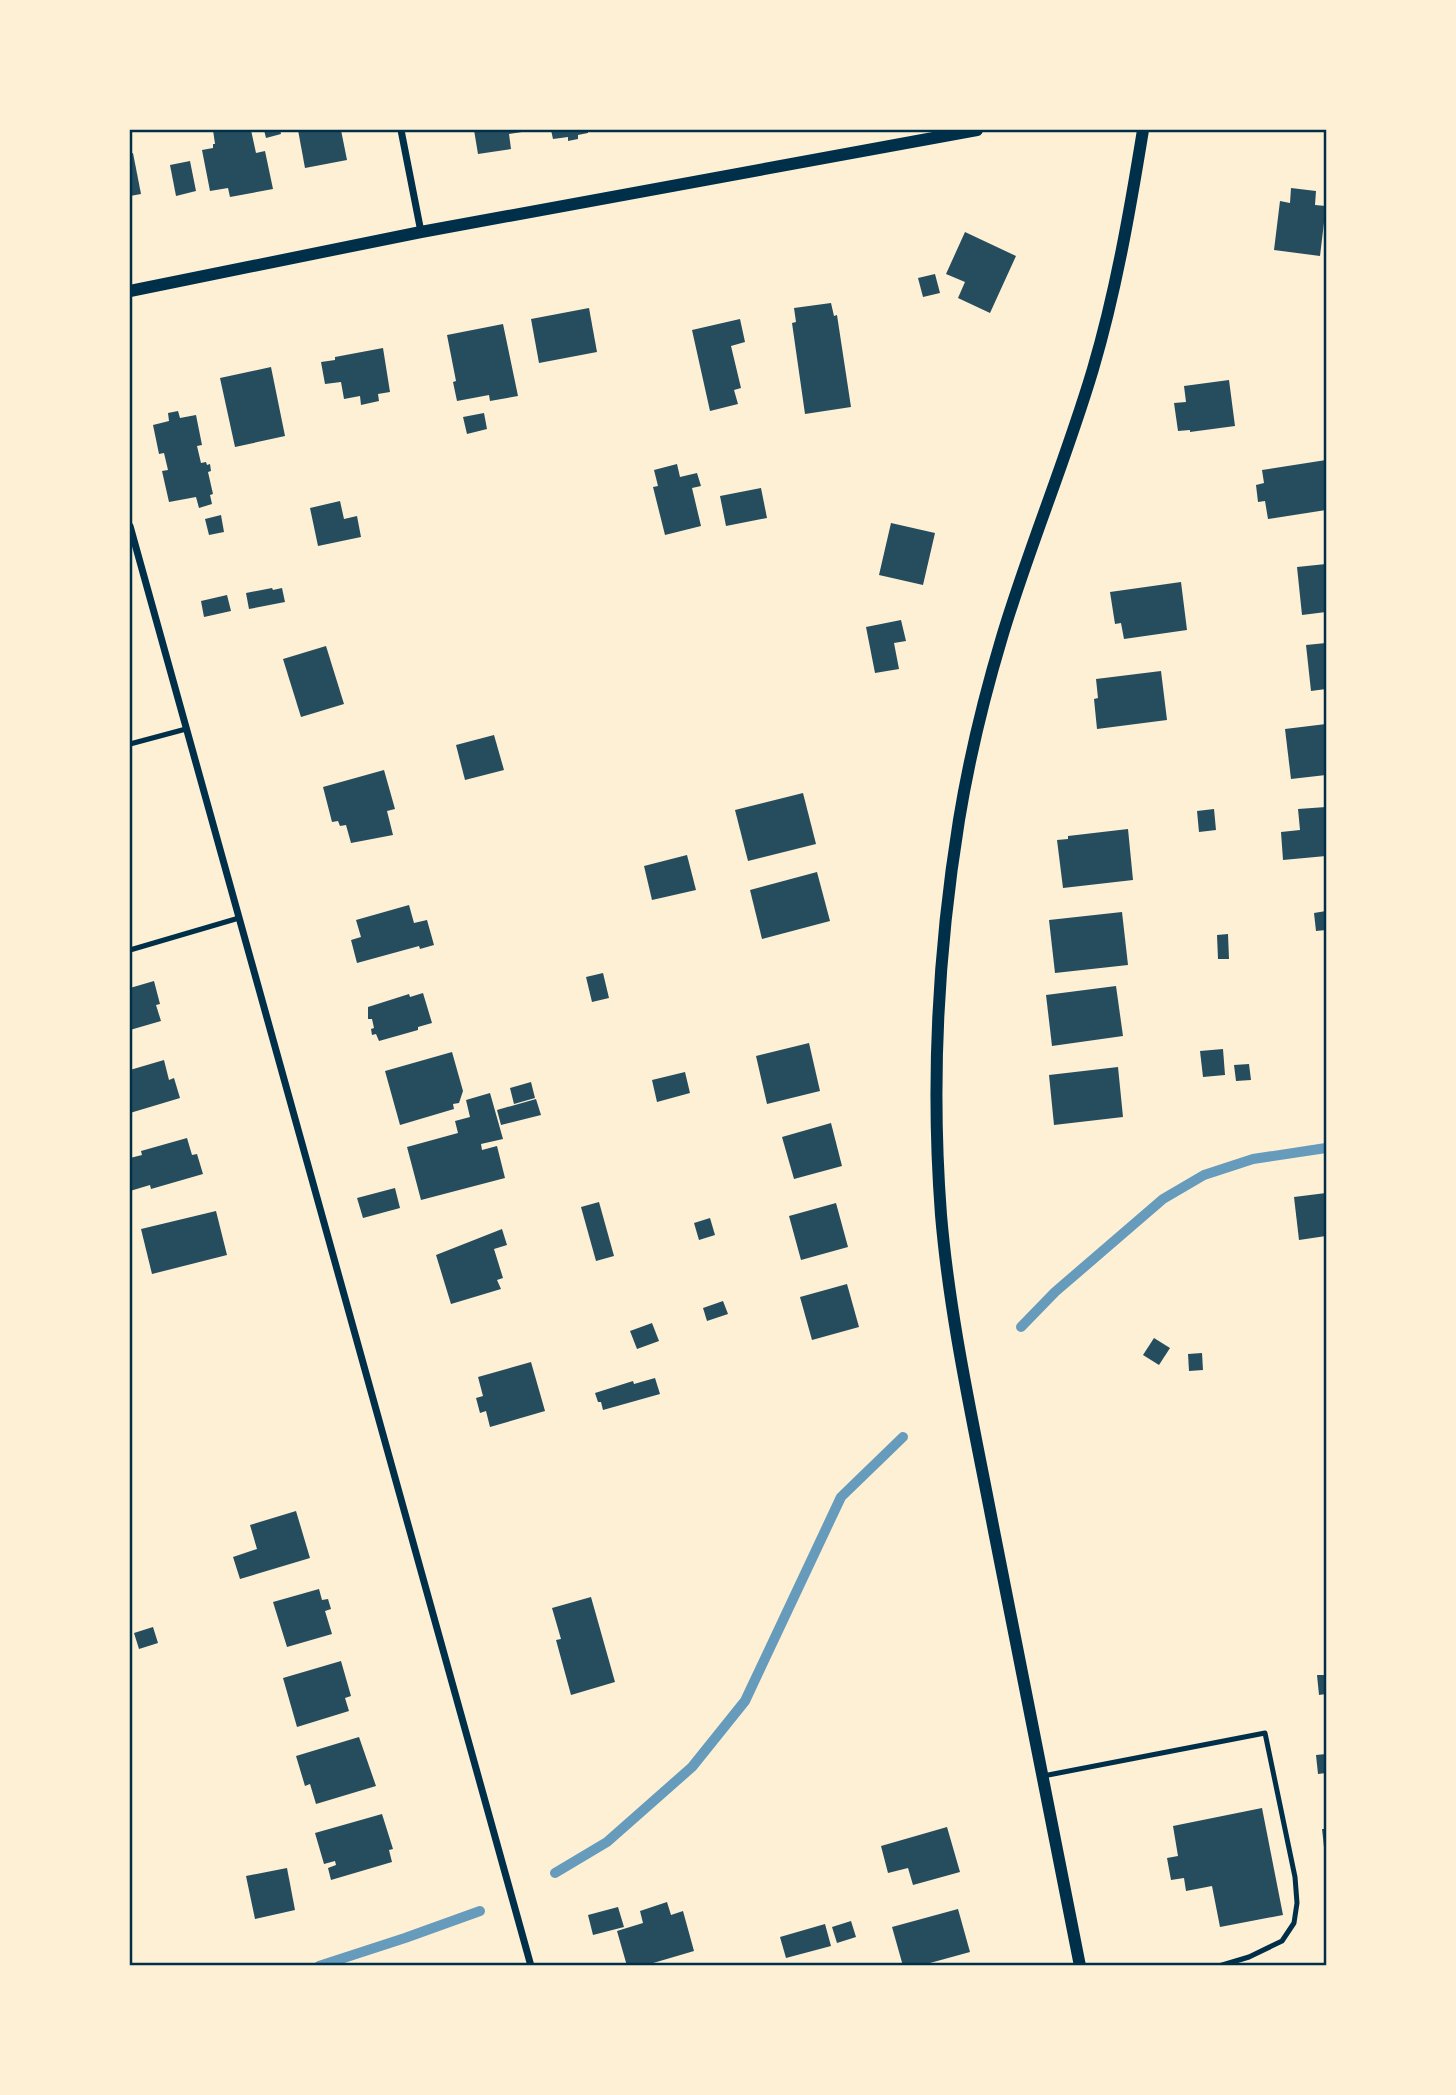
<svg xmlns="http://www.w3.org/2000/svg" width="1456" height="2095" font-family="Barlow,sans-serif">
<rect width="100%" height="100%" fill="#fdf0d5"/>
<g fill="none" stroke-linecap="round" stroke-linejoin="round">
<g stroke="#669bbc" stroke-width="10">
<polyline points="1021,1327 1055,1292 1163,1199 1204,1175 1253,1159 1326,1148"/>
<polyline points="555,1873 607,1842 692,1767 745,1701 841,1497 903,1437"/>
<polyline points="319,1966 405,1938 480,1911"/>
</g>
</g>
<g fill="#264d5e">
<polygon points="213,130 251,130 256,153 265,151 273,189 230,197 228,188 210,191 202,150 213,148 213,144 215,144"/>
<polygon points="264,130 280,130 281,134 266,138"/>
<polygon points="298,130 341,130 347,160 305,168"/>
<polygon points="474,130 521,130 522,132 509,134 511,149 478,154"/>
<polygon points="551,130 588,130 588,133 578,135 578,139 568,141 568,137 553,139"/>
<polygon points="133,153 141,194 130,196 130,154"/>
<polygon points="190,161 196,191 176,196 170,165"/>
<polygon points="1291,188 1316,191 1315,205 1326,206 1320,256 1274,250 1280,201 1290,203"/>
<polygon points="965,232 1016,256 990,313 958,298 965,282 946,274"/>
<polygon points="935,274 940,293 923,297 918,278"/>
<polygon points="831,303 834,316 837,315 851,407 805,414 792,323 796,322 794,308"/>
<polygon points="589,308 597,352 539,363 531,319"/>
<polygon points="740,319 745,342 731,346 741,388 734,390 738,404 710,411 692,330"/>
<polygon points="503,324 518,396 490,401 489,395 457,401 453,382 456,381 447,335"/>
<polygon points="383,348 390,392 378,394 379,401 361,405 360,396 344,399 341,382 325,384 321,362 335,360 335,357"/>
<polygon points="271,367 285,436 235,447 220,378"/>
<polygon points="1229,380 1235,426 1190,432 1190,430 1178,431 1174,403 1186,402 1184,386"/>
<polygon points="178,411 180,418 196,415 202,445 197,446 201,463 206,462 207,465 210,464 211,471 208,472 213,494 210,495 212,504 199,508 196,497 169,502 162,471 168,470 164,453 159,454 153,425 169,421 168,413"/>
<polygon points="484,413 487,429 467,434 463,417"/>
<polygon points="1326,460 1326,510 1268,519 1265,501 1258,502 1256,485 1264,483 1262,470"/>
<polygon points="677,464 680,477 697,473 701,486 692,488 701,526 665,535 653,487 658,486 654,470"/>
<polygon points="761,488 767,518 726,526 720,496"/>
<polygon points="340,501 344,519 357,516 361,537 318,546 310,508"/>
<polygon points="221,515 224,532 209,535 205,519"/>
<polygon points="891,523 935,533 923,585 879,575"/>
<polygon points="1326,564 1326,612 1302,615 1297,567"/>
<polygon points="1181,582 1187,630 1124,639 1121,623 1115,624 1110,592"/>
<polygon points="272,588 273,590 282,588 285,602 249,609 246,593"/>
<polygon points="227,595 231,611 204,617 201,601"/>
<polygon points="901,620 906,641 894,643 899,669 875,673 866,627"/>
<polygon points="1326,643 1326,689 1311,691 1306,645"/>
<polygon points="326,646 344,704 301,717 283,659"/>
<polygon points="1161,671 1167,720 1097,729 1094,699 1098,698 1096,679"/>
<polygon points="1326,724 1326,775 1291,779 1285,729"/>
<polygon points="494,735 504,770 465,780 456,745"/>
<polygon points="384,770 395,809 387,811 393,835 351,843 346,825 340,826 338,821 332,822 323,787"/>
<polygon points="803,793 816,844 748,861 735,810"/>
<polygon points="1326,807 1326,856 1283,860 1281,832 1300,830 1298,809"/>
<polygon points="1214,809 1216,830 1199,832 1197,811"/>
<polygon points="1128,829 1133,880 1063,888 1057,840 1068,839 1068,836"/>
<polygon points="687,855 696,890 652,900 644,866"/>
<polygon points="817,872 830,921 762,939 750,890"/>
<polygon points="409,905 414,923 427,920 434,945 420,949 419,946 357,963 351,940 361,937 356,920"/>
<polygon points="1326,911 1326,930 1316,931 1314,913"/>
<polygon points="1122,912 1128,965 1055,973 1049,920"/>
<polygon points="1228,934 1229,959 1218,959 1217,935"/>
<polygon points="603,973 609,998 592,1002 586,977"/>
<polygon points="154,981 160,1004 156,1005 161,1021 130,1030 130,988"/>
<polygon points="1116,986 1123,1036 1052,1046 1046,995"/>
<polygon points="423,993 432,1023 418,1027 418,1030 379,1041 376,1034 372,1035 371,1029 374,1028 372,1019 368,1019 368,1007 409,994 410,997"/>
<polygon points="809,1043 820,1091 767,1104 756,1056"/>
<polygon points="1223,1049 1225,1075 1203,1077 1200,1051"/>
<polygon points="452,1052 463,1091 459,1103 453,1104 454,1109 400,1125 385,1071"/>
<polygon points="164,1060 169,1080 174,1078 180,1098 130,1113 130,1070"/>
<polygon points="1249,1064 1251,1080 1236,1081 1234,1065"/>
<polygon points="1118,1067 1123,1117 1054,1125 1049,1075"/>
<polygon points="685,1072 690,1093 657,1102 652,1080"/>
<polygon points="531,1082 535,1098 514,1104 510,1088"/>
<polygon points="490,1093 503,1139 481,1144 482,1150 497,1146 505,1178 421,1200 407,1147 458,1133 455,1121 470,1117 466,1100"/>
<polygon points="536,1099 541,1115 501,1125 497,1110"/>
<polygon points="831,1123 842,1166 794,1179 782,1137"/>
<polygon points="187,1138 192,1155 197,1154 203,1174 151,1189 150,1185 130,1191 130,1158 142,1155 141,1151"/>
<polygon points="395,1188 400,1208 363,1218 357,1198"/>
<polygon points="1326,1193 1326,1236 1299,1240 1294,1197"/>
<polygon points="599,1202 614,1256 596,1261 581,1207"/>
<polygon points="836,1203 848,1247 801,1260 789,1216"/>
<polygon points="216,1211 227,1255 152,1274 141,1229"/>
<polygon points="710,1218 715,1235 699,1240 694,1223"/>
<polygon points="502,1229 507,1245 494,1249 503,1278 497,1280 501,1289 451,1304 436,1255"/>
<polygon points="847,1284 859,1327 812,1340 800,1297"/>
<polygon points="723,1301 728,1314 707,1321 703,1308"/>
<polygon points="652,1323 659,1341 637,1349 630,1331"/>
<polygon points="1154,1338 1170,1348 1159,1365 1143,1355"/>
<polygon points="1202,1353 1203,1370 1189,1371 1188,1354"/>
<polygon points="531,1362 545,1411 490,1427 486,1411 480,1413 476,1398 483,1396 478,1377"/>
<polygon points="655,1378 660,1394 603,1410 601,1402 598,1402 595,1393 633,1381 634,1384"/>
<polygon points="296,1511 310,1558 240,1579 233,1557 257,1549 250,1525"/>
<polygon points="319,1589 322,1600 328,1599 331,1609 325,1611 332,1634 287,1647 273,1602"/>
<polygon points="591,1597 615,1682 571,1695 556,1640 561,1639 552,1608"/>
<polygon points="153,1627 158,1643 139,1649 134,1633"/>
<polygon points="341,1661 351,1696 345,1698 349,1711 297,1727 283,1678"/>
<polygon points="1317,1675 1326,1675 1326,1694 1319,1695"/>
<polygon points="359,1737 376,1786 316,1804 310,1784 305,1786 296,1756"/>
<polygon points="1326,1754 1326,1773 1318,1774 1316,1755"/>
<polygon points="1262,1808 1283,1915 1220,1927 1212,1886 1186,1891 1184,1878 1171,1880 1167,1858 1178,1856 1173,1826"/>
<polygon points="382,1814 393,1849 389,1850 392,1862 331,1880 328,1868 336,1865 335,1861 324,1864 315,1833"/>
<polygon points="947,1827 960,1872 913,1885 908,1868 888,1873 881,1846"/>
<polygon points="1322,1829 1326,1829 1326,1847 1324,1847"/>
<polygon points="287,1868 295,1910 255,1919 246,1876"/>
<polygon points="667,1902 671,1915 683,1911 694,1951 643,1966 627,1966 617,1931 643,1923 640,1911"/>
<polygon points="618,1907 624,1927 593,1935 588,1915"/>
<polygon points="958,1909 970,1952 919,1966 903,1966 892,1927"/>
<polygon points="851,1921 856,1937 837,1943 832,1927"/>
<polygon points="825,1924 831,1946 786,1958 780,1937"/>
</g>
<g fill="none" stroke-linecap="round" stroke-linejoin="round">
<g stroke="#003049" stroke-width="5">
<polyline points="130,744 186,729"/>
<polyline points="130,950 239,918"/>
<polyline points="1043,1776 1265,1733 1295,1877 1297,1903 1294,1923 1282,1941 1249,1957 1219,1966"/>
</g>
<g stroke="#003049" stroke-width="7">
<polyline points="401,130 421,232"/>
<polyline points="130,526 531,1966"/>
</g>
<g stroke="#003049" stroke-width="12">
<polyline points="130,291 421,232 977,130"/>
<path d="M1080 1966C1051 1821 1023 1676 994 1531 974 1426 950 1321 941 1215 931 1084 938 950 959 820 969 759 984 697 1002 637 1029 547 1066 460 1093 369 1116 291 1130 210 1143 130"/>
</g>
</g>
<rect width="1456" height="2095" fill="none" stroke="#fdf0d5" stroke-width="262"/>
<rect x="131" y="131" width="1194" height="1833" fill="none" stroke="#003049" stroke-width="2.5"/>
</svg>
